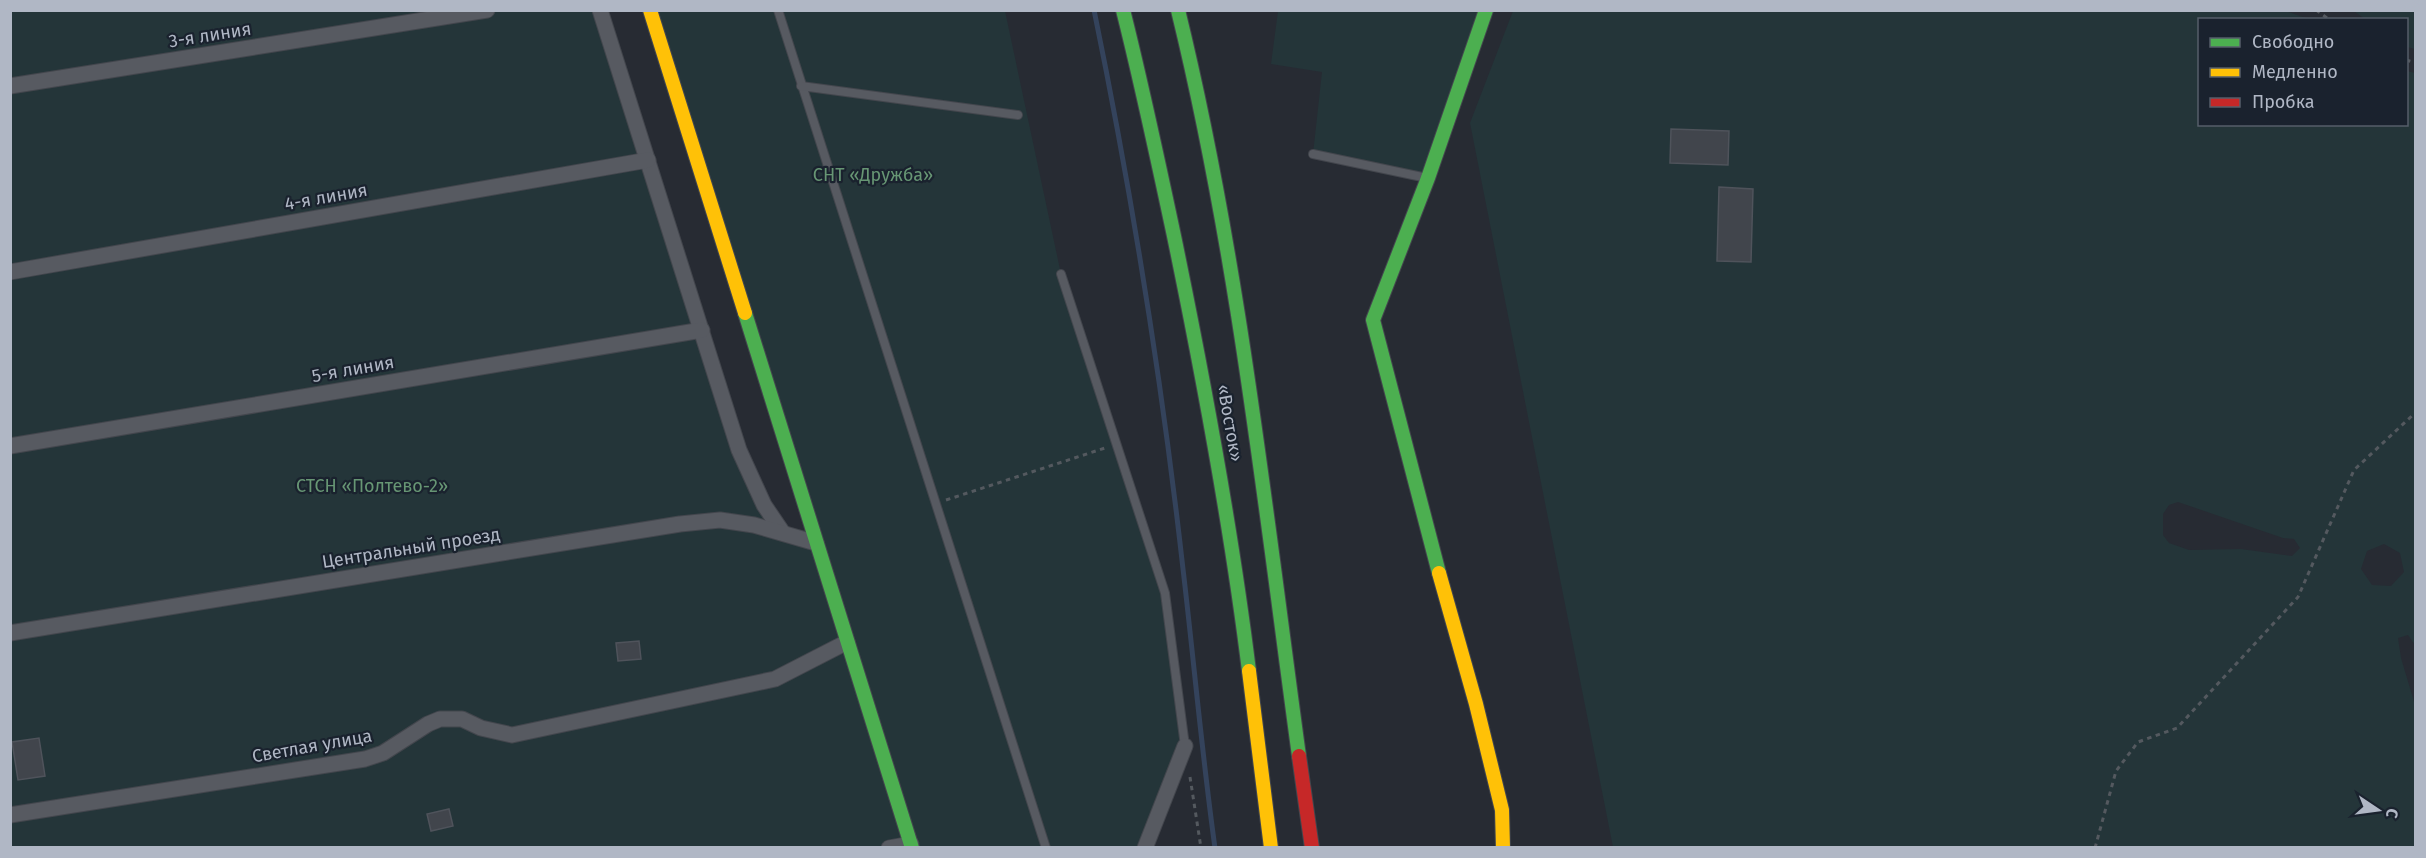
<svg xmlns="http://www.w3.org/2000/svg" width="2426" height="858" font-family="'Fira Sans',sans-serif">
<rect width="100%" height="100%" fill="#272b33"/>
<g fill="#243539" fill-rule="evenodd">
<path d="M2283 10 2308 19 2200 20V124H2406L2407 71 2415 73V645L2408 635 2398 638 2401 658 2415 705V847H1613L1470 123 1513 11ZM2178 502 2283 538 2294 539 2300 548 2292 556 2241 549 2189 550 2169 543 2163 535V514L2169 505ZM2384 544 2400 553 2404 572 2391 586 2372 585 2361 569 2367 551Z"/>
<polygon points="10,11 600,11 739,450 783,533 815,542 651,11 1005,11 1061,274 1165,593 1185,746 1145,847 11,847"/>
<polygon points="1278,11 1489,11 1428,178 1313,154 1322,72 1271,64"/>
<polygon points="2354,11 2415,11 2415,49 2407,47 2406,20 2365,19"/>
</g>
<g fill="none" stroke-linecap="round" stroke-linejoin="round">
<path stroke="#34435c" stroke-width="5" d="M1094 10C1132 195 1162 382 1183 569 1194 662 1202 755 1215 848"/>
</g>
<g fill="#41454c" stroke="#4f535b" stroke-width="1.5">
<polygon points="1671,129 1729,131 1728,165 1670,163"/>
<polygon points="1719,187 1753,189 1751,262 1717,261"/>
<polygon points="639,641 641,659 618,661 616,643"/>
<polygon points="39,738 45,776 18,780 12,742"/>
<polygon points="449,809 453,826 431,831 427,814"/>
</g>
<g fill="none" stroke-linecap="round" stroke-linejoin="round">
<defs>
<g id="lane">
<polyline points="778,10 1046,848"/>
<polyline points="801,86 1018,115"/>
<polyline points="1313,154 1427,178"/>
<polyline points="1061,274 1165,593 1185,746"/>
</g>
<g id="street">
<polyline points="600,10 739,450 764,505 783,533"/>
<polyline points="10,86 487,10"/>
<polyline points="10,272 648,160"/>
<polyline points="10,446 702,330"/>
<polyline points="10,633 680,524 720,520 754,525 816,543"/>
<polyline points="10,815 365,759 383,753 428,724 440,719 462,719 481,728 512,735 775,679 847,642"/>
<polyline points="889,848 911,844"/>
<polyline points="1145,848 1185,746"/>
</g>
<g id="fast">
<path d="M1123 10C1142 85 1158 161 1174 236 1204 381 1231 525 1249 671"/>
<path d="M1178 10C1238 255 1265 507 1299 756"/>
<polyline points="745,313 912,848"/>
<polyline points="1439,573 1373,320 1428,178 1486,10"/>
</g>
<g id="slow">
<polyline points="650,10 745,313"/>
<polyline points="1439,573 1476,704 1502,810 1503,848"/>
<polyline points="1249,671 1271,848"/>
</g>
<polyline id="jam" points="1299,756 1312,848"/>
</defs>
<use href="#lane" stroke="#43464d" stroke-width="10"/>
<use href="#street" stroke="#43464d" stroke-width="17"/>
<use href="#fast" stroke="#43464d" stroke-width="16"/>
<use href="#slow" stroke="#43464d" stroke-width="16"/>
<use href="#jam" stroke="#43464d" stroke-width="16"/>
<g stroke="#54595f" stroke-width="3" stroke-dasharray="4.5 4.5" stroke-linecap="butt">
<polyline points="2316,10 2330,20"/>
<polyline points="2406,60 2416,63"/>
<polyline points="946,500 1105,448"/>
<polyline points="1190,777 1201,848"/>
<polyline points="2095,848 2116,771 2138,742 2177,728 2298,597 2354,470 2416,412"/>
</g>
<use href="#lane" stroke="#575a61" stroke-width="8"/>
<use href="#street" stroke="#575a61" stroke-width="15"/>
<use href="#fast" stroke="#4caf50" stroke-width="14"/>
<use href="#slow" stroke="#ffc107" stroke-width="14"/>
<use href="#jam" stroke="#c62828" stroke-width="14"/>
</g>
<g text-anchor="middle" stroke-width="4.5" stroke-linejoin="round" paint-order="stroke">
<g font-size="18" fill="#b0b7c5" stroke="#1a222e">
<text transform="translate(210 35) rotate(-9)" y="6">3-я линия</text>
<text transform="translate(326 197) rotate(-10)" y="6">4-я линия</text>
<text transform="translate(353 369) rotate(-10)" y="6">5-я линия</text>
<text transform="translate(1230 423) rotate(80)" y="6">«Восток»</text>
<text transform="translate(411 548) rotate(-9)" y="6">Центральный проезд</text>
<text transform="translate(312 746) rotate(-10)" y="6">Светлая улица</text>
</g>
<g font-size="18" fill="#679674" stroke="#1a222e">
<text x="873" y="181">СНТ «Дружба»</text>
<text x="372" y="492">СТСН «Полтево-2»</text>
</g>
</g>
<rect width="2426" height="858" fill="none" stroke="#b0b7c5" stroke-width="24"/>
<rect x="2198" y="18" width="210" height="108" fill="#1a222e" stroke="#565e6a" stroke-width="1.5"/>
<rect x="2210" y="38" width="30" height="9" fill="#4caf50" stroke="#565e6a" stroke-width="1.5"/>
<text x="2252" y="48" font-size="18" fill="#b0b7c5">Свободно</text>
<rect x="2210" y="68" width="30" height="9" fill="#ffc107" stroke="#565e6a" stroke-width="1.5"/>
<text x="2252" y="78" font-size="18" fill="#b0b7c5">Медленно</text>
<rect x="2210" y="98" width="30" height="9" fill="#c62828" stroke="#565e6a" stroke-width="1.5"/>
<text x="2252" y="108" font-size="18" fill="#b0b7c5">Пробка</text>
<g transform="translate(2378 810) rotate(103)" stroke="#1a222e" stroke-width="4.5" paint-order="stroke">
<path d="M0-4.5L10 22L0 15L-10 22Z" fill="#b0b7c5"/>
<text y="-9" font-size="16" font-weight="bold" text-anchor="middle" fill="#b0b7c5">С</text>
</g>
</svg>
